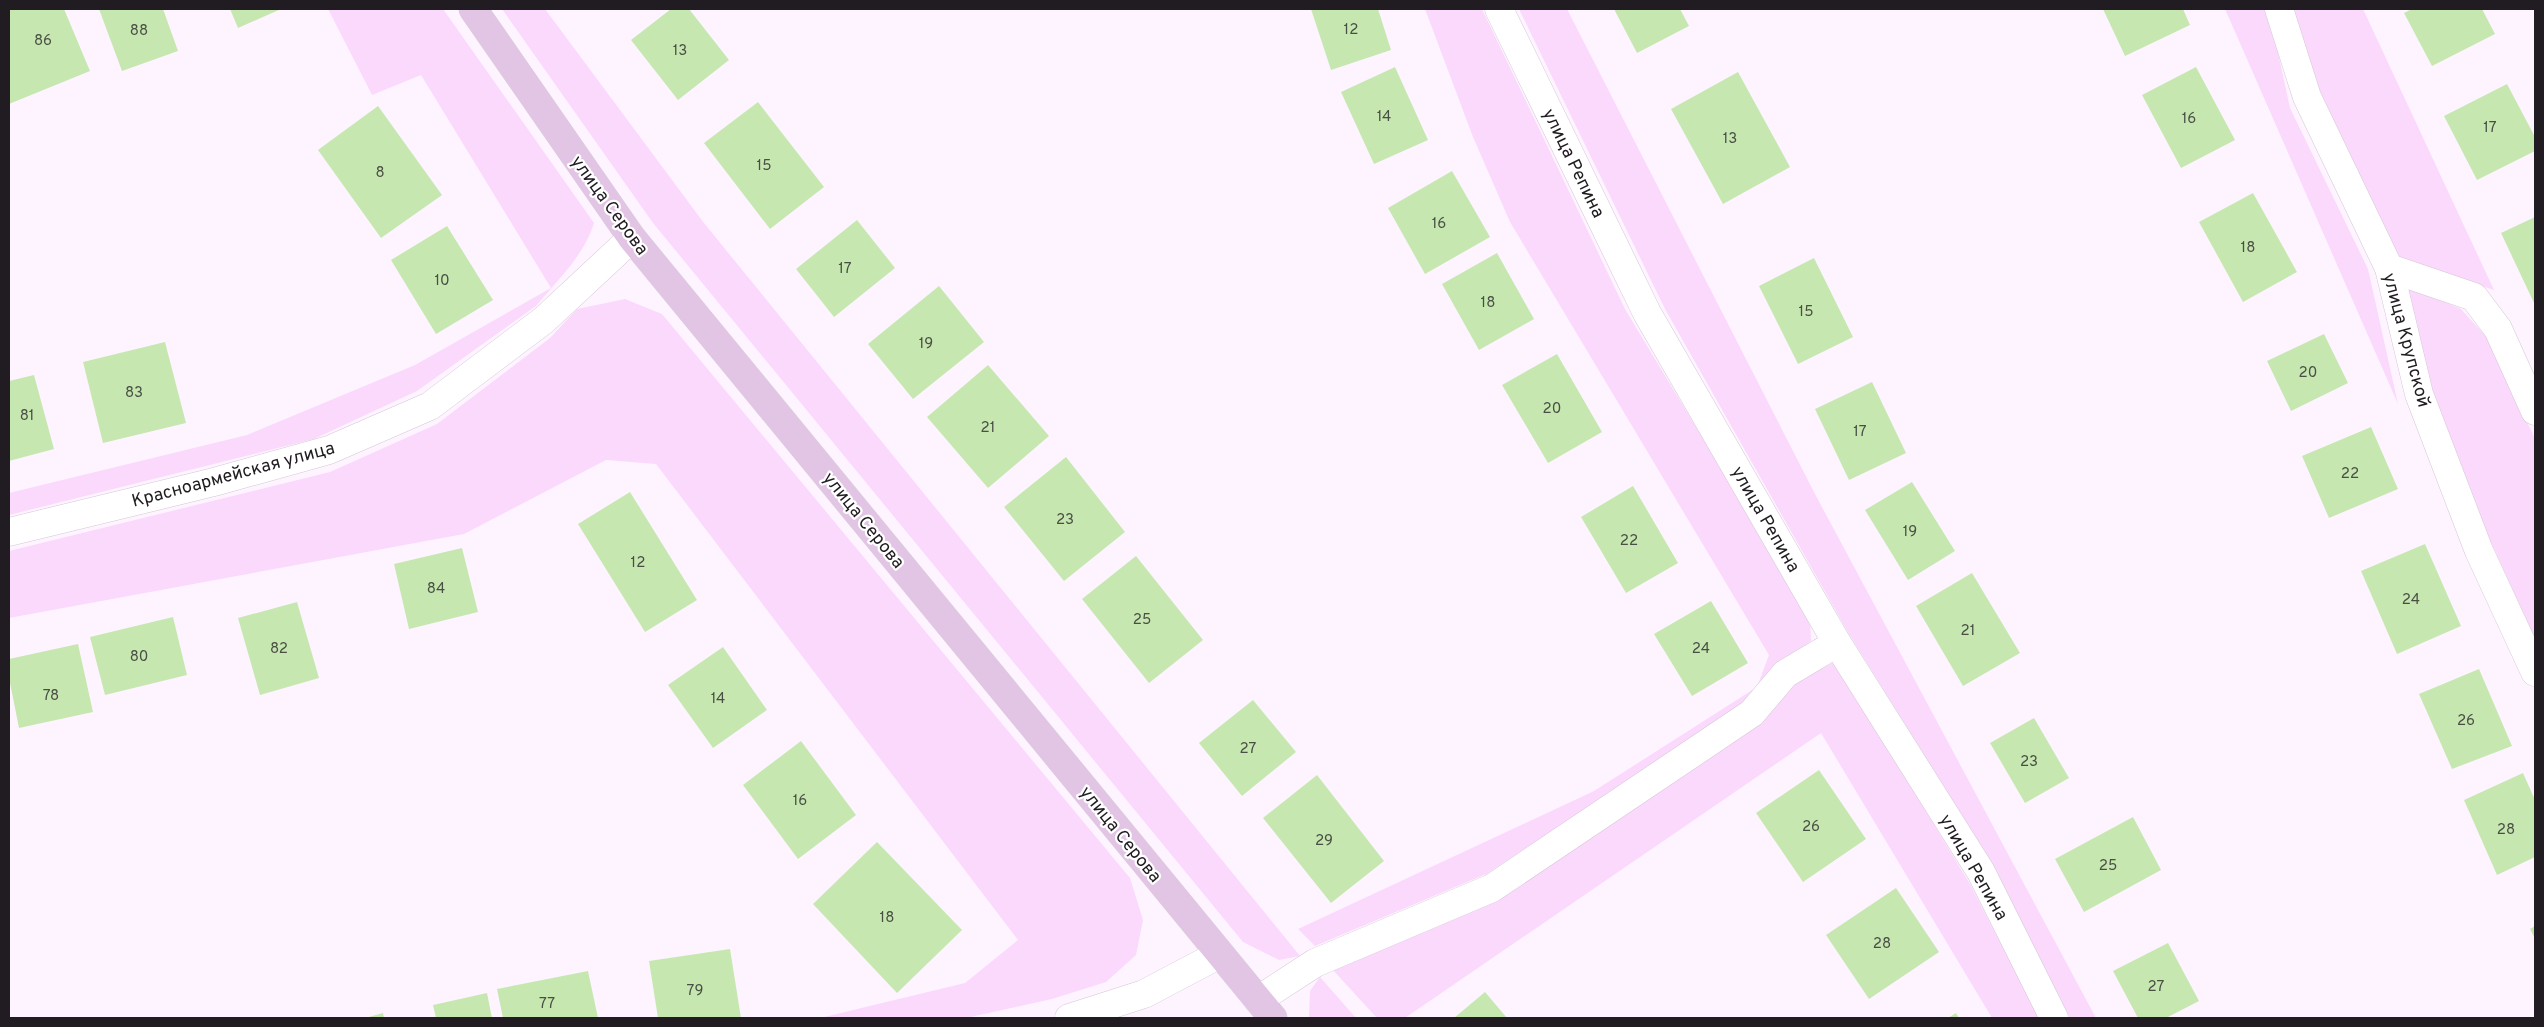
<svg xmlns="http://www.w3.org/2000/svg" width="2544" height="1027" font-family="Overpass,sans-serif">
<rect width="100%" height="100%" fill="#fef4ff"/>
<g fill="#fbd9fd">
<path d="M328 9H443L594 223C585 254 557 281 536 306L417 391 314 439 9 515V493L247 435 415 365 551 288 421 75 372 95Z"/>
<polygon points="502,9 545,9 704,223 1300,956 1279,960 1243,942 653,223"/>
<polygon points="1425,9 1482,9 1625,309 1810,617 1811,641 1783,661 1746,704 1486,874 1315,946 1298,929 1594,791 1757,687 1769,655 1510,222 1473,137"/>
<polygon points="1519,9 1567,9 1815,494 2096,1018 2070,1018 1994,867 1849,634 1665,309"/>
<polygon points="2225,9 2266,9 2270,16 2290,108 2368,269 2398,404"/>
<polygon points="2292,9 2363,9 2494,290 2399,259 2317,95"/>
<polygon points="2405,285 2461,309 2490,341 2535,439 2535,638 2490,540 2430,389"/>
<polygon points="625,299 662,314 1130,878 1143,920 1136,955 1106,982 1052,999 966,1018 820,1018 965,983 1018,940 656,464 606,460 464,534 9,618 9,551 330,472 437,424 550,338 577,309"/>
<polygon points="1835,662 1970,884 2039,1018 1992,1018 1821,733 1405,1018 1377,1018 1331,968 1499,896 1786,687"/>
<polygon points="1320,977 1356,1018 1309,1018 1310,991"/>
</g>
<g fill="#c6e8b0">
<polygon points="9,9 64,9 90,71 9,104"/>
<polygon points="99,9 163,9 178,51 122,71"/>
<polygon points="230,9 281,9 238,28"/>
<polygon points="671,9 689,9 729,60 678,100 631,40"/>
<polygon points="1311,9 1378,9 1391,50 1331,70"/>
<polygon points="1614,9 1680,9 1689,26 1637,53"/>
<polygon points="2103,9 2183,9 2190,25 2125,56"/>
<polygon points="2412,9 2482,9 2495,34 2432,66 2404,13"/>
<polygon points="1395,67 1428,140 1374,164 1341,92"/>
<polygon points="2196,67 2235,140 2181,168 2142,95"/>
<polygon points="1738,72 1790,167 1723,204 1671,109"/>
<polygon points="2507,84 2535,137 2535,151 2477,180 2444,116"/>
<polygon points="758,102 824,187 770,229 704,143"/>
<polygon points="378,106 442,195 381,238 318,150"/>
<polygon points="1452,171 1490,237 1425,274 1388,208"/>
<polygon points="2253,193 2297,272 2243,302 2199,222"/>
<polygon points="2535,217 2535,305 2501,233"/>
<polygon points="857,220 895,268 834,317 796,269"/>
<polygon points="447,226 493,300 436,334 391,260"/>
<polygon points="1497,253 1534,319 1479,350 1442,284"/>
<polygon points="1814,258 1853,337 1798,364 1759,286"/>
<polygon points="939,286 984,342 913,399 868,344"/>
<polygon points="2324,334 2348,383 2291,411 2267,361"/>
<polygon points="165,342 186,423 103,443 83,362"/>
<polygon points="1557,354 1602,432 1548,463 1502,385"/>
<polygon points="988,365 1049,436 988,488 927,417"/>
<polygon points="34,375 54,449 9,461 9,381"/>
<polygon points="1872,382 1906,453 1849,480 1815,409"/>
<polygon points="2371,427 2398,489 2329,518 2302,456"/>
<polygon points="1066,457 1125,532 1064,581 1004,507"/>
<polygon points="1912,482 1955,551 1908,580 1865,510"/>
<polygon points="1633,486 1678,563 1626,593 1581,517"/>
<polygon points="630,492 697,600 645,632 578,524"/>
<polygon points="2425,544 2461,626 2397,654 2361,571"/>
<polygon points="462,548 478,612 409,629 394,564"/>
<polygon points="1136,556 1203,640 1149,683 1082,599"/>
<polygon points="1972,573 2020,653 1963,686 1916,606"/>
<polygon points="1711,601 1748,663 1692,696 1654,634"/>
<polygon points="297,602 319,678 260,695 238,618"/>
<polygon points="173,617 187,675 105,695 90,637"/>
<polygon points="78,644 93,712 19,728 9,678 9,659"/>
<polygon points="723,647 767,710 713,748 668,685"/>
<polygon points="2479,669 2512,746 2452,769 2419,694"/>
<polygon points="1253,700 1296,752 1242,796 1199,743"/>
<polygon points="2034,718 2069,778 2025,803 1990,743"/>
<polygon points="801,741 856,815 798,859 743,785"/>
<polygon points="1819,770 1866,839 1803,882 1756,813"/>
<polygon points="2523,773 2535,800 2535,857 2497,875 2464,800"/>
<polygon points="1317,775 1384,861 1331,903 1263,818"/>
<polygon points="2133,817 2161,870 2084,912 2055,859"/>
<polygon points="877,842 962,930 897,993 813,904"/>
<polygon points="1896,888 1939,952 1869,999 1826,935"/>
<polygon points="2535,926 2535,939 2530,929"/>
<polygon points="2168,943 2199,1001 2166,1018 2138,1018 2113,971"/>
<polygon points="730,949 741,1018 658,1018 649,961"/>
<polygon points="588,971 598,1018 503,1018 497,989"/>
<polygon points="1485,992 1507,1018 1454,1018"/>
<polygon points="487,993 492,1018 436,1018 433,1005"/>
<polygon points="383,1013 384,1018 365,1018"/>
<polygon points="1956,1013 1959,1018 1948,1018"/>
</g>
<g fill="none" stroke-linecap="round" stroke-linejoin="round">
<defs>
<g id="minor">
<polyline points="1499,9 1647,313 1837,643 1981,872 2054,1018"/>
<polyline points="2279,9 2307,97 2389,268 2419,394 2479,551 2535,672"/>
<polyline points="2389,268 2474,297 2498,329 2535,411"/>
<polyline points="9,532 214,482 329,450 430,406 544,320 632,238"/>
<polyline points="1258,1000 1315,963 1492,888 1752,713 1785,674 1837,643"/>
<polyline points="1069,1018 1144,994 1220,954"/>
</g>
<polyline id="major" points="473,9 632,238 1273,1018"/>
</defs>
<use href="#minor" stroke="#d4c7d4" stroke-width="29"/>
<use href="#major" stroke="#d7d6d7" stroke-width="29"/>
<use href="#minor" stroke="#fff" stroke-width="28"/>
<use href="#major" stroke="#e2c4e4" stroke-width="28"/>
</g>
<g text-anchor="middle" stroke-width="4.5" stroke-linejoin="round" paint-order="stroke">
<g font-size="15" fill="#4a4f45">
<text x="1351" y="34">12</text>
<text x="139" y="35">88</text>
<text x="43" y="45">86</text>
<text x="680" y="55">13</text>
<text x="1384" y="121">14</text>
<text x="2189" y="123">16</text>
<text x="2490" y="132">17</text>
<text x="1730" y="143">13</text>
<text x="764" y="170">15</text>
<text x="380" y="177">8</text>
<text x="1439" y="228">16</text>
<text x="2248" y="252">18</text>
<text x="845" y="273">17</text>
<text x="442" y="285">10</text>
<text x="1488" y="307">18</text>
<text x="1806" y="316">15</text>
<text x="926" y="348">19</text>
<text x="2308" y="377">20</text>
<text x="134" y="397">83</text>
<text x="1552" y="413">20</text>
<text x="27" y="420">81</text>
<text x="988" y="432">21</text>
<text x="1860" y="436">17</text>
<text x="2350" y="478">22</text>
<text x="1065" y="524">23</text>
<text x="1910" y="536">19</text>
<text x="1629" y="545">22</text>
<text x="638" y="567">12</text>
<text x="436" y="593">84</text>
<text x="2411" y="604">24</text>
<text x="1142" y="624">25</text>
<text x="1968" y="635">21</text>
<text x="279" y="653">82</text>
<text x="1701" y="653">24</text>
<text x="139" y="661">80</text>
<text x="51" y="700">78</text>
<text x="718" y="703">14</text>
<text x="2466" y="725">26</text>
<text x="1248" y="753">27</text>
<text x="2029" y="766">23</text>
<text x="800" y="805">16</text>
<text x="1811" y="831">26</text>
<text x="2506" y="834">28</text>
<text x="1324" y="845">29</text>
<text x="2108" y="870">25</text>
<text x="887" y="922">18</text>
<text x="1882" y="948">28</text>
<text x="2156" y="991">27</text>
<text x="695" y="995">79</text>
<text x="547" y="1008">77</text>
</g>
<g font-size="18" fill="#201c21" stroke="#fff">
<text transform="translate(1574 163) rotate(64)" y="6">улица Репина</text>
<text transform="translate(610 205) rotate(54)" y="6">улица Серова</text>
<text transform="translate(2407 340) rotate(75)" y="6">улица Крупской</text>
<text transform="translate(233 474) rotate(-15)" y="6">Красноармейская улица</text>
<text transform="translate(1766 519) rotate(60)" y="6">улица Репина</text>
<text transform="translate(864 520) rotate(51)" y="6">улица Серова</text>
<text transform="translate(1121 834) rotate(51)" y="6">улица Серова</text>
<text transform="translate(1974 867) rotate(60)" y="6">улица Репина</text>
</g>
</g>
<rect width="2544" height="1027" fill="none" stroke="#201c21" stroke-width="20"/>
</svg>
